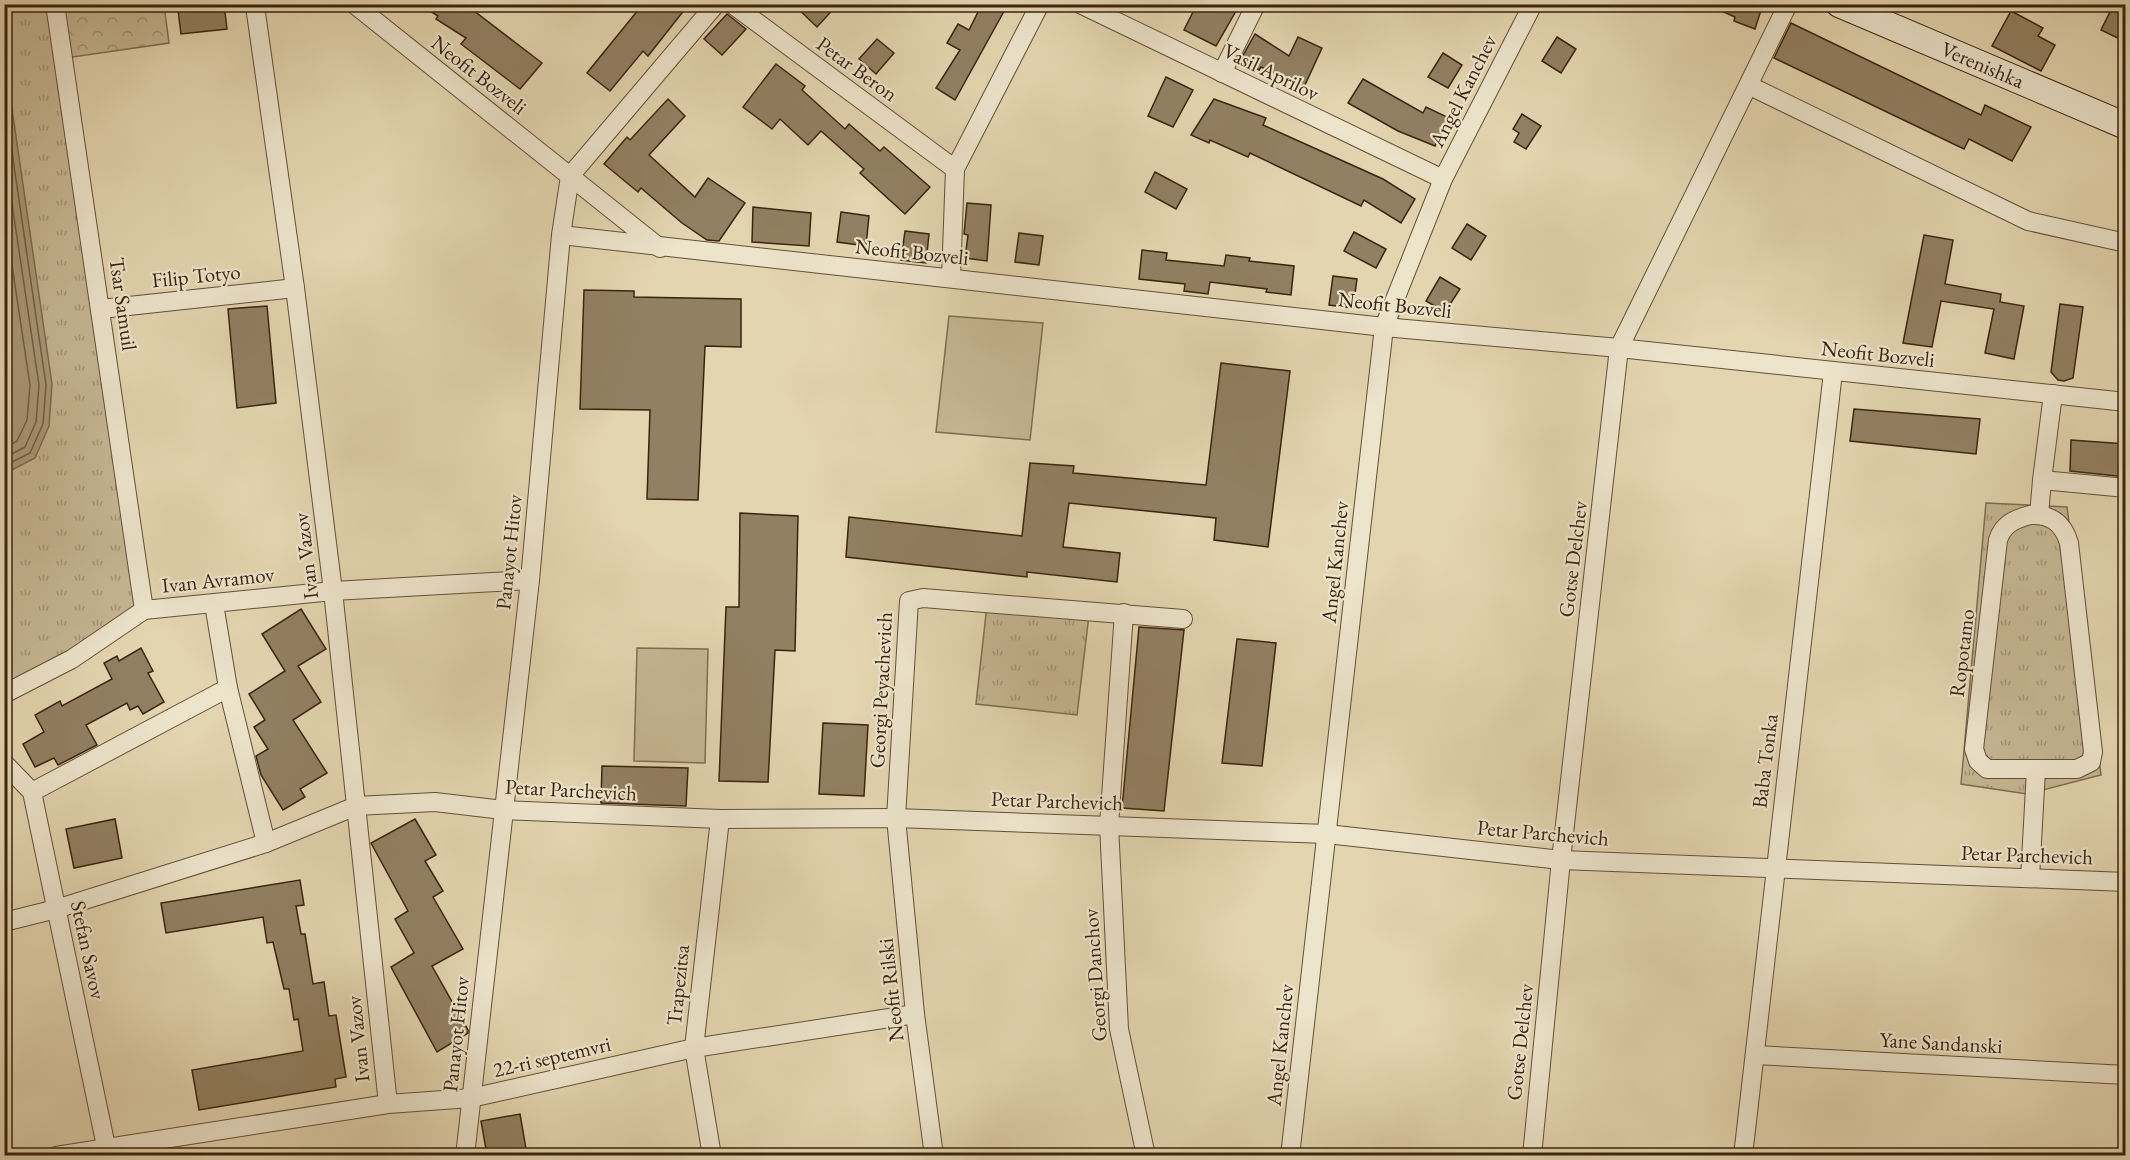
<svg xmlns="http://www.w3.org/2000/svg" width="2130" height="1160" font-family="'EB Garamond',serif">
<defs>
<pattern id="grass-tufts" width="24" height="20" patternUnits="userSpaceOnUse" patternTransform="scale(1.5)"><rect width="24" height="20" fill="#c6b794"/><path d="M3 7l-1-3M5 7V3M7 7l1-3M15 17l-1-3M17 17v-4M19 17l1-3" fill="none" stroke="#a29577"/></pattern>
<pattern id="forest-crowns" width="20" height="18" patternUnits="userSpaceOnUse" patternTransform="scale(1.5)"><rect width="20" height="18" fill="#c6b794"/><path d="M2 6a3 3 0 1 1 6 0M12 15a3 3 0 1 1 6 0" fill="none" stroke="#a29577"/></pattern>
</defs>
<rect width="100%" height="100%" fill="#e3d5b0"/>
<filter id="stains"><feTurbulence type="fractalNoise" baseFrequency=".00333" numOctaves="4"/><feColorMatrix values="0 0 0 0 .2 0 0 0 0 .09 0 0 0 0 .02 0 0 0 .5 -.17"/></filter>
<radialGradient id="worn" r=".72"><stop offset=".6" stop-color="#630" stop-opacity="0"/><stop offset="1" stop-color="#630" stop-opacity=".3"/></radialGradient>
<g fill="url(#grass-tufts)" stroke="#806e51" stroke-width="1.5">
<polygon points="5,5 52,5 144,610 5,694"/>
<polygon points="1986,503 2067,507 2101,775 2027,794 1961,784"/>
<polygon points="987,605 1089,615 1077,715 976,704"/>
</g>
<polygon fill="url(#forest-crowns)" stroke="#806e51" stroke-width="1.5" points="60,5 164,5 169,43 66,58"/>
<g fill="#c6b794" stroke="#806e51" stroke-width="1.5">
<polygon points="949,316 1043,323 1030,440 936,432"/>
<polygon points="637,648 708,649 705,763 634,761"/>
</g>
<polygon fill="#aa9979" stroke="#7e6a4e" stroke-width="1.5" points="4,54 52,384 49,426 35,458 6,473"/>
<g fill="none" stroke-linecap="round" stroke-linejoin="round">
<g stroke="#725e44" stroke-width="1.5">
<polyline points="4,97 46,385 43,424 30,453 4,466"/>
<polyline points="4,150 39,385 36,422 25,447 4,458"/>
<polyline points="4,212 30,385 27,420 17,441 4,448"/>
</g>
</g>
<g fill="#928062" stroke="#3b240e" stroke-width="1.5">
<polygon points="224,4 227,29 181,34 178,10"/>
<polygon points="419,4 465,4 542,63 520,89 461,44 466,38 436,19 438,16"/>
<polygon points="643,4 689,4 648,56 643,51 610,91 587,73"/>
<polygon points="793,4 838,4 817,27"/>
<polygon points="982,4 1008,4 955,100 936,88 960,50 947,43 958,24 969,30"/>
<polygon points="1197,4 1240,4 1216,46 1184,30"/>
<polygon points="1706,4 1763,4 1755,29 1734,21 1735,17"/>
<polygon points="2114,4 2126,4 2126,42 2101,30"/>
<polygon points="2011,11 2043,28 2038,36 2055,45 2041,71 1992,46"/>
<polygon points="727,14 746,29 722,55 704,39"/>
<polygon points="1791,23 1981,115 1985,105 2031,127 2012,161 1969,139 1964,149 1774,58"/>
<polygon points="1255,34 1289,56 1298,37 1322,48 1304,87 1261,67 1259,70 1241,59"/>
<polygon points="1557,37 1576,49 1561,73 1542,61"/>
<polygon points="877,39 894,53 876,74 859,59"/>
<polygon points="1443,53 1462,65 1448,88 1428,77"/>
<polygon points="776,64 805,86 802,90 845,129 849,124 880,151 884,147 930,187 905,214 860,173 864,169 821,131 808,145 780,119 772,129 743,107"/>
<polygon points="1166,77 1193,90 1173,127 1148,116"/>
<polygon points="1363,79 1423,113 1426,107 1449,118 1435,146 1398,131 1348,103"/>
<polygon points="668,99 685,116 649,155 695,197 708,178 745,203 719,241 707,240 682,223 641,188 638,192 604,164 627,137 630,140"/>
<polygon points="1214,99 1266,118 1263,125 1383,179 1415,199 1401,223 1364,200 1361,206 1250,153 1248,157 1210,140 1209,143 1191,135"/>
<polygon points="1522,114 1541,126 1526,149 1514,142 1519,133 1513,129"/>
<polygon points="1155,172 1187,189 1176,209 1145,192"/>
<polygon points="967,203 991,205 987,261 965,258 968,235 964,234"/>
<polygon points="753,207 811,213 809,246 752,242"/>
<polygon points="841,212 869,216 866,246 837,242"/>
<polygon points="1467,224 1486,236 1471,260 1452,248"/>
<polygon points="905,231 929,234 926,263 901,260"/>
<polygon points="1354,232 1386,249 1376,268 1344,251"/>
<polygon points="1019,233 1043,236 1039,265 1015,262"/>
<polygon points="1924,235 1953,240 1945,284 2001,294 2000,302 2024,306 2014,359 1985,353 1994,309 1941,301 1932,347 1903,343"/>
<polygon points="1142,250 1167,253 1166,260 1224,266 1226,255 1250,258 1249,261 1294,266 1291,295 1266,292 1267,289 1210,282 1208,294 1184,291 1185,284 1139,279"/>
<polygon points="1333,276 1357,279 1353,308 1329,305"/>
<polygon points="1440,277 1460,289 1445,312 1426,301"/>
<polygon points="584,290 634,291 634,297 741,299 741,347 705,346 698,500 647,499 650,410 580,409"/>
<polygon points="2060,304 2083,307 2073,378 2064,381 2058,380 2051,372"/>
<polygon points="267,306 276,403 237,408 228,309"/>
<polygon points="1221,363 1290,371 1268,547 1214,540 1216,518 1069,503 1063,547 1120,553 1117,582 1027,572 1027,577 846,557 849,517 1022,536 1030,463 1074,466 1073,473 1206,485"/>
<polygon points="1854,409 1980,419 1976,454 1850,441"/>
<polygon points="2071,440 2126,444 2126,477 2070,471"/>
<polygon points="740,513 798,516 795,651 775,650 768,782 719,781 726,607 739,607"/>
<polygon points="301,609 326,649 298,666 321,702 293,720 327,773 300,789 305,797 283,810 261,775 256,756 268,749 254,727 265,720 249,694 285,671 262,634"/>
<polygon points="1139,627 1184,630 1164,811 1122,808"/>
<polygon points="1237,639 1276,643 1262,766 1222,763"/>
<polygon points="141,648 153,671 148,673 164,702 143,714 138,706 130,710 127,703 86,725 97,745 58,765 54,758 35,767 23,744 44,732 35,715 60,701 62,706 112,679 104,663 117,656 119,661"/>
<polygon points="823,723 868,725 864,796 819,794"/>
<polygon points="602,766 688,768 686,806 601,803"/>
<polygon points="115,819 122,858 74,868 66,829"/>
<polygon points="415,819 436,855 425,861 443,891 433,897 463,949 432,966 468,1030 468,1033 437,1052 391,967 414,953 395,919 408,911 371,843"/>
<polygon points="300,880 304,905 296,906 301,934 305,934 313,984 324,982 329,1016 336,1015 346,1077 335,1079 336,1087 199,1110 192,1070 303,1051 298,1019 294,1020 289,989 284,989 273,942 267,943 263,917 166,933 161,903"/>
<polygon points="520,1114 526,1149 515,1151 516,1155 487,1155 481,1121"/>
</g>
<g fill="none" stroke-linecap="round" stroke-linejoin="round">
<defs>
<g id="minor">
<polyline points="55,4 144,610"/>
<polyline points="258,4 256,13 295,288 333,591 388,1104"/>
<polyline points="354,4 660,248"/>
<polyline points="732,4 955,169"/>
<polyline points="1080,4 1443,179"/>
<polyline points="1222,73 1256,4"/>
<polyline points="1750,86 2028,221 2126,243"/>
<polyline points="561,235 1384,327 1619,348 2126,402"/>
<polyline points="951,278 955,169 1040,4"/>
<polyline points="101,309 295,288"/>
<polyline points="2042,480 2053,394"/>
<path d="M2030 515C2051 514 2063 523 2069 543L2093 752 2091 762 2077 769H1987L1978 761 1974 749 1998 540C2003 524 2015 519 2030 515Z"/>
<polyline points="2039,515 2042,480 2126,488"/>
<polyline points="214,604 228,688"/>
<polyline points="1124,613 1109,825 1119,1029 1146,1156"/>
<polyline points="4,694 72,659 144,610 333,591 530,580"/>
<polyline points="4,763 32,792 108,1156"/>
<polyline points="32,792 228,688 266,843"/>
<polyline points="2030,878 2036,770"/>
<polyline points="4,922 56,909 266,843 356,806 435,802 503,810 720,819 896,818 1327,834 1561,860 2126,882"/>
<polyline points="1755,1055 2126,1075"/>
<polyline points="56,1156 388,1104 471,1098 694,1048 915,1014"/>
<polyline points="465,1156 530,580 561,235 570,176 716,4"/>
<polyline points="712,1156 694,1048 720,819"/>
<polyline points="934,1156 915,1014 896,818 909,601 923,598 1183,619"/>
<polyline points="1290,1156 1384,327 1443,179 1533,4"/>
<polyline points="1532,1156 1561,860 1619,348 1788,4"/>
<polyline points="1743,1156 1833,372"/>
</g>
<g id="secondary">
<path id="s1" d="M1839 4 2126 126"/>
</g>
</defs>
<use href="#minor" stroke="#655036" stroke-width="20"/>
<use href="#secondary" stroke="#3b240e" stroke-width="28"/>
<use href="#minor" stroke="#ede4cc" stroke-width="18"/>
<use href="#secondary" stroke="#ede4cc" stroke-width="26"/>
</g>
<g text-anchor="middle" stroke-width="4.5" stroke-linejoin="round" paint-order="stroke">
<g font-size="21" fill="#3b240e" stroke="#ede4cc">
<text dy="7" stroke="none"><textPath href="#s1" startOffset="156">Verenishka</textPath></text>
<text transform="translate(857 69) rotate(36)" y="7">Petar Beron</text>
<text transform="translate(1271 72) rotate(26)" y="7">Vasil Aprilov</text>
<text transform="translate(479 75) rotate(38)" y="7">Neofit Bozveli</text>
<text transform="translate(1463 91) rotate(-63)" y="7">Angel Kanchev</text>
<text transform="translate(912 252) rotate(6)" y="7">Neofit Bozveli</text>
<text transform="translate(196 276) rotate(-6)" y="7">Filip Totyo</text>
<text transform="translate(123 304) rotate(82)" y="7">Tsar Samuil</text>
<text transform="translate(1395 305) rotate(6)" y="7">Neofit Bozveli</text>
<text transform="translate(1878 354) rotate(6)" y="7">Neofit Bozveli</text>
<text transform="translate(509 552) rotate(-84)" y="7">Panayot Hitov</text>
<text transform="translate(306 556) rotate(-97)" y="7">Ivan Vazov</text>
<text transform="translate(1573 559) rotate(-83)" y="7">Gotse Delchev</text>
<text transform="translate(1335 562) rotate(-84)" y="7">Angel Kanchev</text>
<text transform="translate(218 580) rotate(-6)" y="7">Ivan Avramov</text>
<text transform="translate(1962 653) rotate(-83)" y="7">Ropotamo</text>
<text transform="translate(881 690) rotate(-87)" y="7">Georgi Peyachevich</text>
<text transform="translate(1765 761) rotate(-83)" y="7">Baba Tonka</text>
<text transform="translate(571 790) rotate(3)" y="7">Petar Parchevich</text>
<text transform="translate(1057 801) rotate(2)" y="7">Petar Parchevich</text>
<text transform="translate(1543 833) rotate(5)" y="7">Petar Parchevich</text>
<text transform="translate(2027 855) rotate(2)" y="7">Petar Parchevich</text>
<text transform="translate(88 950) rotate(78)" y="7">Stefan Savov</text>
<text transform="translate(1095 975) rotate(-94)" y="7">Georgi Danchov</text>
<text transform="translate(678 985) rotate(-84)" y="7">Trapezitsa</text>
<text transform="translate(891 990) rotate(-96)" y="7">Neofit Rilski</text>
<text transform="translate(456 1034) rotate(-84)" y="7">Panayot Hitov</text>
<text transform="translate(358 1039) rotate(-96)" y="7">Ivan Vazov</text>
<text transform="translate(1520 1042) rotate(-84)" y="7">Gotse Delchev</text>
<text transform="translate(1941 1043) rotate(3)" y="7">Yane Sandanski</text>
<text transform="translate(1280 1045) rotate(-84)" y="7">Angel Kanchev</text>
<text transform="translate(552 1057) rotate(-13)" y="7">22-ri septemvri</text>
</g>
</g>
<rect width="2130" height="1160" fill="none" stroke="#e3d5b0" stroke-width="24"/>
<rect x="6" y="6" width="2118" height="1148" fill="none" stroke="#3b240e" stroke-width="3"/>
<rect x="12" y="12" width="2106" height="1136" fill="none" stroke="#3b240e" stroke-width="1.5"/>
<rect width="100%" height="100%" filter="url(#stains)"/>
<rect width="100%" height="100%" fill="url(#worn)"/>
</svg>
